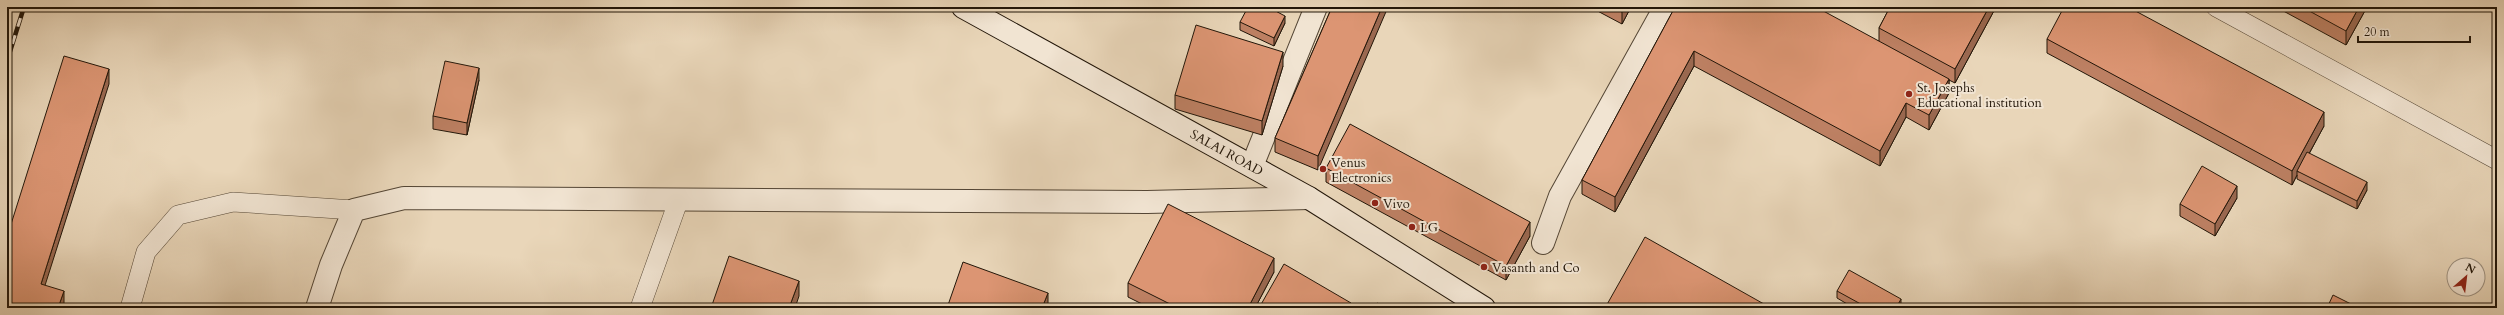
<svg xmlns="http://www.w3.org/2000/svg" width="2504" height="315" font-family="Cardo,serif">
<rect width="100%" height="100%" fill="#e9d6b9"/>
<filter id="stains"><feTurbulence type="fractalNoise" baseFrequency=".005" numOctaves="4"/><feColorMatrix values="0 0 0 0 .2 0 0 0 0 .09 0 0 0 0 .02 0 0 0 .5 -.17"/></filter>
<radialGradient id="worn" r=".72"><stop offset=".6" stop-color="#630" stop-opacity="0"/><stop offset="1" stop-color="#630" stop-opacity=".3"/></radialGradient>
<g fill="none" stroke-linecap="round" stroke-linejoin="round">
<defs>
<g id="service">
<polyline points="2216,7 2497,160"/>
<polyline points="130,308 146,252 178,215 233,202 354,210"/>
<polyline points="640,308 679,199"/>
</g>
<g id="minor">
<polyline points="1252,166 1316,7"/>
<polyline points="1543,243 1560,196 1665,7"/>
</g>
<polyline id="tertiary" points="317,308 331,265 354,210 404,198 1147,202 1309,198"/>
<polyline id="secondary" points="963,7 1309,198 1484,308"/>
</defs>
<use href="#service" stroke="#544635" stroke-width="20"/>
<use href="#minor" stroke="#544635" stroke-width="24"/>
<use href="#tertiary" stroke="#544635" stroke-width="24"/>
<use href="#secondary" stroke="#221609" stroke-width="24"/>
<use href="#service" stroke="#f1e4d2" stroke-width="19"/>
<use href="#minor" stroke="#f1e4d2" stroke-width="22"/>
<use href="#tertiary" stroke="#f1e4d2" stroke-width="22"/>
<use href="#secondary" stroke="#f1e4d2" stroke-width="22"/>
<defs>
<polyline id="rail" points="7,61 24,7"/>
</defs>
<use href="#rail" stroke="#221609" stroke-width="4.5"/>
<use href="#rail" stroke="#f1e4d2" stroke-width="3" stroke-dasharray="9" stroke-linecap="butt"/>
</g>
<g fill="#bd8063" stroke="#221609">
<polygon points="1332,7 1318,170 1275,152 1275,138"/>
<polygon points="1590,7 1631,7 1622,24"/>
<polygon points="1675,7 1879,41 1879,28 1890,7 1996,7 1955,83 1949,80 1949,93 1929,130 1906,117 1880,166 1694,66 1615,212 1582,194 1582,180"/>
<polygon points="2276,7 2367,7 2346,45"/>
<polygon points="1240,22 1285,23 1274,46 1240,30"/>
<polygon points="2047,39 2324,126 2309,154 2367,190 2357,209 2297,179 2297,175 2292,185 2047,53"/>
<polygon points="1283,66 1262,135 1175,109 1175,95"/>
<polygon points="479,80 467,135 433,129 433,116"/>
<polygon points="1326,168 1530,236 1506,280 1326,182"/>
<polygon points="2237,198 2215,236 2180,216 2180,204"/>
<polygon points="1274,272 1255,308 1150,308 1128,297 1128,283"/>
<polygon points="1837,291 1901,307 1909,308 1854,308 1837,298"/>
</g>
<g fill="#9a6850" stroke="#221609">
<polygon points="1382,7 1388,7 1318,170 1318,156"/>
<polygon points="1625,7 1631,7 1622,24 1622,12"/>
<polygon points="1989,7 1996,7 1955,83 1955,69"/>
<polygon points="2359,7 2367,7 2346,45 2346,31"/>
<polygon points="1285,16 1285,23 1274,46 1274,38"/>
<polygon points="1694,51 1694,66 1615,212 1615,197"/>
<polygon points="1283,52 1283,66 1262,135 1262,121"/>
<polygon points="479,68 479,80 467,135 467,123"/>
<polygon points="109,69 109,84 41,298 41,284"/>
<polygon points="1949,79 1949,93 1929,130 1929,115"/>
<polygon points="1906,103 1906,117 1880,166 1880,151"/>
<polygon points="2324,112 2324,126 2299,172 2297,171 2297,175 2292,185 2292,171"/>
<polygon points="2367,182 2367,190 2357,209 2357,201"/>
<polygon points="2237,186 2237,198 2215,236 2215,224"/>
<polygon points="1530,222 1530,236 1506,280 1506,266"/>
<polygon points="1274,258 1274,272 1255,308 1248,308"/>
<polygon points="799,281 799,296 795,308 789,308"/>
<polygon points="64,291 64,305 63,308 58,308"/>
<polygon points="1048,293 1048,308 1042,308"/>
<polygon points="1901,299 1901,308 1896,308"/>
<polygon points="1351,303 1351,308 1348,308"/>
</g>
<g fill="#dc9573" stroke="#221609">
<polygon points="1248,7 1268,7 1285,16 1274,38 1240,22"/>
<polygon points="1332,7 1382,7 1318,156 1275,138"/>
<polygon points="1612,7 1625,7 1622,12"/>
<polygon points="1675,7 1816,7 1949,79 1929,115 1906,103 1880,151 1694,51 1615,197 1582,180"/>
<polygon points="1890,7 1989,7 1955,69 1879,28"/>
<polygon points="2064,7 2128,7 2324,112 2292,171 2047,39"/>
<polygon points="2302,7 2359,7 2346,31"/>
<polygon points="1196,25 1283,52 1262,121 1175,95"/>
<polygon points="64,56 109,69 41,284 64,291 58,308 7,308 7,237"/>
<polygon points="445,61 479,68 467,123 433,116"/>
<polygon points="1350,124 1530,222 1506,266 1326,168"/>
<polygon points="2307,152 2367,182 2357,201 2297,171"/>
<polygon points="2202,166 2237,186 2215,224 2180,204"/>
<polygon points="1168,204 1274,258 1248,308 1178,308 1128,283"/>
<polygon points="1645,237 1771,308 1605,308"/>
<polygon points="729,256 799,281 789,308 711,308"/>
<polygon points="963,262 1048,293 1042,308 947,308"/>
<polygon points="1284,264 1351,303 1348,308 1259,308"/>
<polygon points="1849,270 1901,299 1896,308 1868,308 1837,291"/>
<polygon points="2333,295 2359,308 2327,308"/>
<polygon points="1377,303 1387,308 1374,308"/>
<polygon points="1903,304 1909,308 1901,308"/>
</g>
<g fill="#8f2418" stroke="#f1e4d2" stroke-width="1.5">
<circle cx="1909" cy="94" r="4"/>
<circle cx="1323" cy="169" r="4"/>
<circle cx="1375" cy="203" r="4"/>
<circle cx="1412" cy="227" r="4"/>
<circle cx="1484" cy="267" r="4"/>
</g>
<g text-anchor="middle" stroke-width="4" stroke-linejoin="round" paint-order="stroke">
<g font-size="13" fill="#221609" stroke="#f1e4d2" text-anchor="start">
<text x="1917" y="92">St. Josephs<tspan x="1917" dy="15">Educational institution</tspan></text>
<text x="1331" y="167">Venus<tspan x="1331" dy="15">Electronics</tspan></text>
<text x="1383" y="208">Vivo</text>
<text x="1420" y="232">LG</text>
<text x="1492" y="272">Vasanth and Co</text>
</g>
<g font-size="13" fill="#221609" stroke="#f1e4d2">
<text transform="translate(1227 152) rotate(29)" y="5">SALAI ROAD</text>
</g>
</g>
<rect width="2504" height="315" fill="none" stroke="#e9d6b9" stroke-width="24"/>
<rect x="8" y="8" width="2488" height="299" fill="none" stroke="#221609" stroke-width="2"/>
<rect x="12" y="12" width="2480" height="291" fill="none" stroke="#221609"/>
<g transform="translate(2466 277) rotate(28)"><circle r="19" fill="#f1e4d2" stroke="#9e9282"/>
<path d="M0-3L7 15L0 10L-7 15Z" fill="#8f2418"/>
<text y="-6" font-size="11" font-weight="bold" text-anchor="middle" fill="#221609">N</text>
</g>
<path d="M2358 36v6h112v-6" fill="none" stroke="#221609" stroke-width="2"/>
<text x="2364" y="36" font-size="12" fill="#221609" stroke="#f1e4d2" stroke-width="3" paint-order="stroke">20 m</text>
<rect width="100%" height="100%" filter="url(#stains)"/>
<rect width="100%" height="100%" fill="url(#worn)"/>
</svg>
